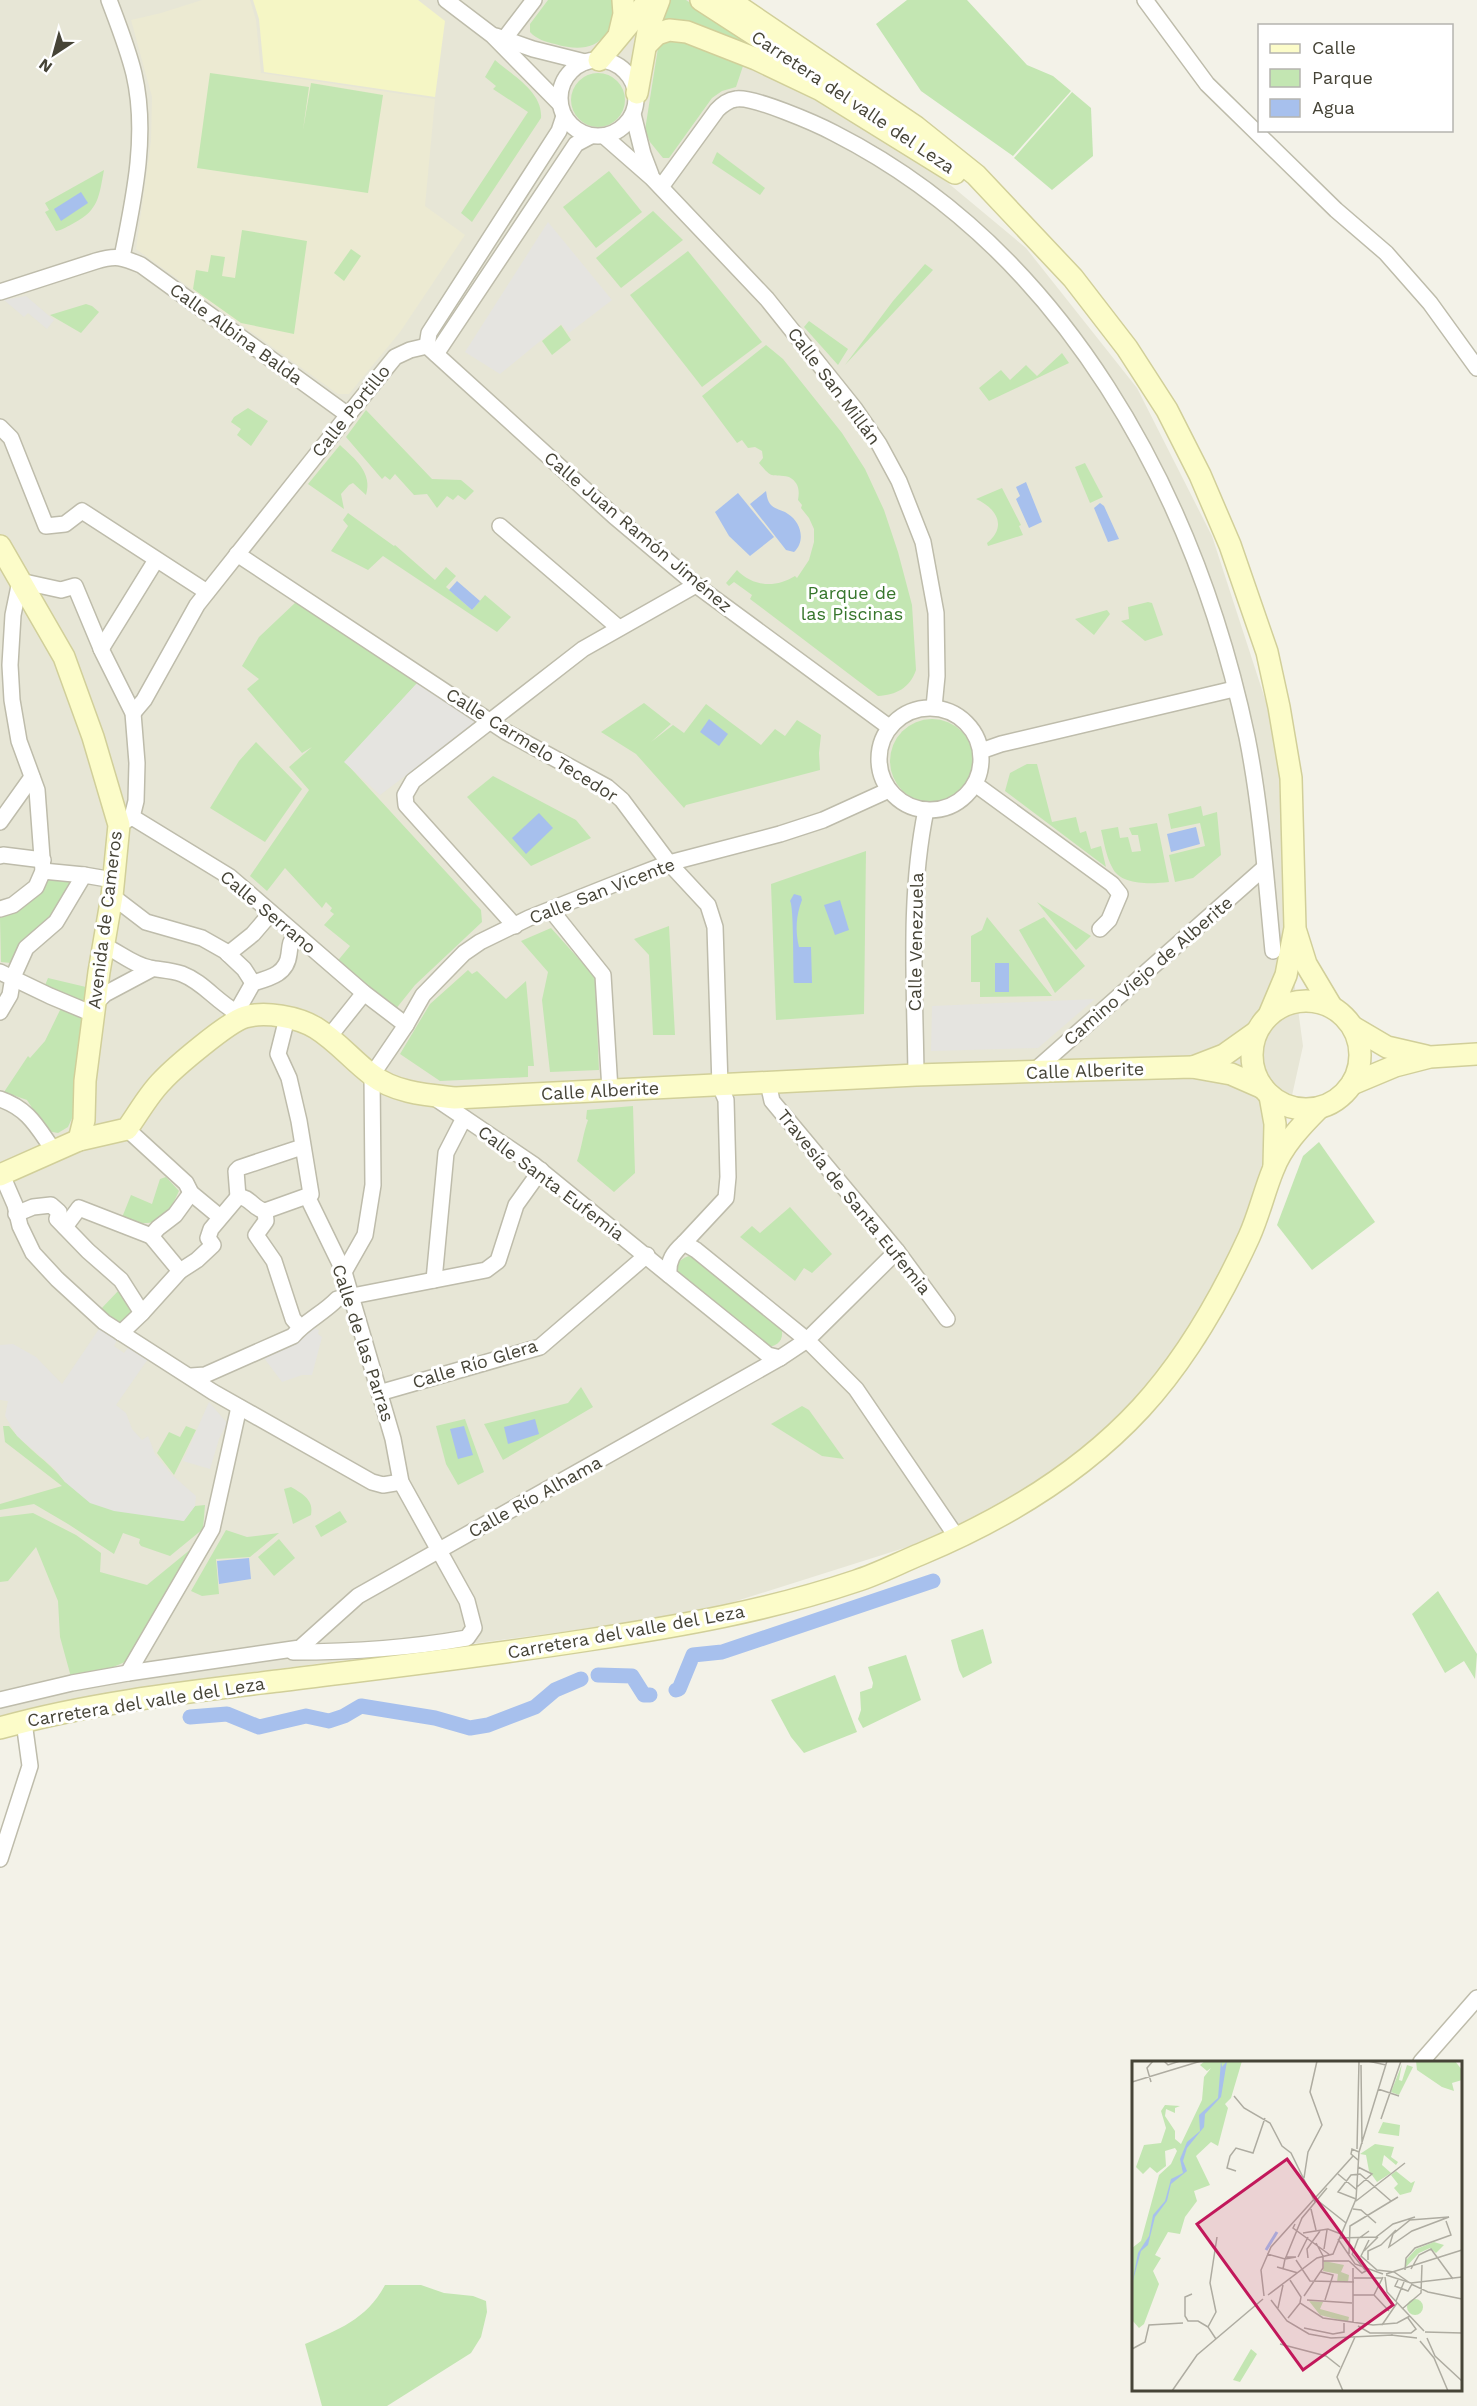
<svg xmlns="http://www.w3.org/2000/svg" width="1477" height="2406" font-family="'Work Sans',sans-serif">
<rect width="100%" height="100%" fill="#f3f2e8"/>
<polygon fill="#e7e6d6" points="0,0 712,0 936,173 1026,248 1137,388 1212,536 1277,736 1286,921 1303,1046 1261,1235 1206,1343 1102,1457 939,1537 692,1615 170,1683 0,1736"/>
<polygon fill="#ecead2" points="202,0 250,0 256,20 261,73 435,99 425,206 465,235 400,332 349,394 338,394 136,249 151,141 152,97 131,20 161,13"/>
<g fill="#c3e6b2">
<path d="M548 0H616C613 39 594 56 555 44 546 42 536 39 530 32V24Z"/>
<polygon points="670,0 686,0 788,67 659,27"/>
<polygon points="907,0 967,0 1027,65 1053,76 1071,91 1013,156 921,91 876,24"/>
<polygon points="673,38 743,66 736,87 722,91 712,98 669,158 663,158 650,142 645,130 658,48 662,43"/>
<path d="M495 60C513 76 543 92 541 118L472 222 461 213 528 112 493 89 496 86 485 77Z"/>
<polygon points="210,73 309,87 303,130 311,83 383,95 368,193 197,168"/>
<circle cx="598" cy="100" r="27"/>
<polygon points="1072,92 1091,108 1093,156 1052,190 1014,158"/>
<polygon points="717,152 765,188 760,195 712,163"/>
<path d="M104 170C99 196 99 210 74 223 68 226 63 230 56 231L45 212 49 210 45 203Z"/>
<polygon points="609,171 642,212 596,248 563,207"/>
<polygon points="653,211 683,240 621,288 596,258"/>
<polygon points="242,230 307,241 294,334 241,323 193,289 196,270 208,272 211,255 225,257 222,276 235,278"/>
<polygon points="351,249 361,256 344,281 334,273"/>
<polygon points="688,251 762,342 702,387 630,295"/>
<polygon points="925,264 933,270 845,365 893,301"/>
<polygon points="86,304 92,306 99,312 81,333 50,315"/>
<polygon points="809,321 848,349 838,365 804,327"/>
<polygon points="561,325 571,340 552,355 542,341"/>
<path d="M766 345 783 359 842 433 865 469 884 510 898 552 912 605 916 670C910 688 896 695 878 696L750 599 752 595 734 582 729 586 726 583 737 570C753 587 776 588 795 576L797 578 809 560 814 542V529L809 518 801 508 802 505 798 500C800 489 798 482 789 477 770 473 774 481 759 463L763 458 762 451 755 447 748 448 742 440 737 443 702 396Z"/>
<polygon points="1062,353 1069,363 989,401 979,388 1001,370 1010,380 1026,365 1037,376"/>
<polygon points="248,408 268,421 251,446 237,435 241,429 231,422 234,417"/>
<polygon points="366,410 432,479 461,480 474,491 465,500 458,495 453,500 447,496 437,508 427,494 414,495 395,474 390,480 385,476 382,479 346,437"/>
<path d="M340 445C355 459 373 473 366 495L353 483 349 485 341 494 344 509 308 484Z"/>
<polygon points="1085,463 1103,497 1090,503 1075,467"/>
<path d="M1002 488 1021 525 1019 526 1023 535 988 546 987 543C1008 526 996 508 976 499Z"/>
<polygon points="348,513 394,546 395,545 435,580 446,567 456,576 446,587 472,610 485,595 511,617 497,632 383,556 368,570 331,551 348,526 343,520"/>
<polygon points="296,602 419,681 345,762 481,910 482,922 415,985 395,1010 335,964 350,946 324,925 334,914 330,911 332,908 326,902 322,908 285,868 267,891 250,876 309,790 289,767 312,747 302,753 247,689 259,679 242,666 259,637"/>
<polygon points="1148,602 1152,603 1163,635 1145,641 1121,621 1129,619 1128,607"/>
<polygon points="1107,610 1110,614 1094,635 1075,619"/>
<polygon points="644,703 671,724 651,742 673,725 684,733 706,704 761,745 775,729 785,736 797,720 821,735 819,753 820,770 686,805 684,808 636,754 601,732"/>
<circle cx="932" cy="761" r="42"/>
<polygon points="256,742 302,789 265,842 210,808 239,761"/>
<polygon points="1027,764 1037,764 1052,822 1076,817 1080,833 1086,831 1091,849 1101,846 1106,867 1005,791 1010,773"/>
<polygon points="493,776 576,820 591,838 531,866 467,797"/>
<polygon points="1201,806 1203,816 1217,812 1221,855 1193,878 1175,882 1169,855 1205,846 1200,823 1171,829 1168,814"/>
<path d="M1157 823 1169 882C1152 884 1120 886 1112 867 1106 856 1104 842 1101 830L1118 827 1120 838 1128 837 1132 852 1141 851 1138 835H1132L1129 828Z"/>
<polygon points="866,851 864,1014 776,1020 771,884"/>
<polygon points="46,875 77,880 52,919 22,942 11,963 1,962 0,918 18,910"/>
<polygon points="1037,902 1091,936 1076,950"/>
<polygon points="987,917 1052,996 980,997 980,982 971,982 971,936 982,930"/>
<polygon points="1044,917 1085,966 1055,993 1019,930"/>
<polygon points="669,926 675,1035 653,1035 649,955 634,939"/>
<polygon points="551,928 595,977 599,1070 550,1072 542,1000 548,972 521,941"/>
<polygon points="468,970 472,974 477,971 506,999 526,981 534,1066 528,1066 528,1077 440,1081 400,1054 430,1004"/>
<polygon points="48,978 86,987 73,1116 68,1127 58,1133 47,1131 27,1100 4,1092 28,1056 30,1058 45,1041 62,1006 41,995"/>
<path d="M633 1106 635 1173 614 1192 577 1161C582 1147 583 1133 588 1120L586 1119 587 1110Z"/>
<polygon points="1319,1142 1375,1222 1312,1270 1277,1225 1303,1156"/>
<path d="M166 1177 179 1191C164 1224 155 1227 121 1220L131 1195 152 1204 160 1179Z"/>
<polygon points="790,1207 832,1254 812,1273 804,1268 795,1281 740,1237 752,1226 760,1233"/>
<path d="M689 1256 701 1260 781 1327C785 1339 778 1347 765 1347L678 1281C675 1267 675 1261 689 1256Z"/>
<polygon points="120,1289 137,1310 121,1326 100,1310"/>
<polygon points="581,1387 593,1407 503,1460 484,1424 568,1403"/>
<polygon points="802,1406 809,1410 844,1459 822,1456 771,1424"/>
<polygon points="465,1419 484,1472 458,1485 446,1464 436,1426"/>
<path d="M3 1426H9C25 1448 49 1461 65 1482L183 1521 195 1506 205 1505 203 1529 170 1556 141 1546 139 1543 140 1539 123 1533 114 1554 68 1524 34 1504 0 1510V1504L62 1486 5 1442Z"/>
<polygon points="186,1426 196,1430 174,1475 157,1453 169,1432 180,1437"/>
<path d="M291 1487C303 1494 314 1500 311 1515L293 1524 284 1489Z"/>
<polygon points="340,1511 347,1522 321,1537 315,1526"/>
<polygon points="33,1513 76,1535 101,1553 100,1572 147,1585 202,1540 127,1661 100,1673 71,1677 60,1637 58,1601 36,1547 8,1581 0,1582 0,1517"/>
<polygon points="226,1530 247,1537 279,1533 250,1557 216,1559 219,1594 202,1596 191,1591"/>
<polygon points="279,1539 295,1558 274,1576 258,1557"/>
<polygon points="1438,1591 1477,1654 1475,1679 1464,1661 1445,1673 1412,1614"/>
<polygon points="983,1629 992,1663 963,1678 959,1670 951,1640"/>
<polygon points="906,1655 921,1700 863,1728 858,1719 861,1710 860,1692 872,1688 873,1683 868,1667"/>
<polygon points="835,1675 857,1732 804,1753 791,1737 771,1700"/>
<path d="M385 2285H421L444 2293 473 2296 486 2301 487 2312 481 2337 471 2353 387 2406H322L305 2344C338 2330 367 2319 385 2285Z"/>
</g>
<polygon fill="#f5f6c5" points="253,0 418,0 445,21 435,97 264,72 259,19"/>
<g fill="#e5e4e0">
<polygon points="548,222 612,300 569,333 561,324 500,374 465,352"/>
<polygon points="26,296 54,320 47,329 28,313 24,317 4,300"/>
<polygon points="419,681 478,721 380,795 344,762"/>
<polygon points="1095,999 1038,1048 931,1051 932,1006"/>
<polygon points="101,1326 118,1338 114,1346 124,1353 129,1346 148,1359 116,1405 126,1413 132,1429 142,1440 148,1436 155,1454 172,1475 196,1496 195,1506 184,1521 114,1511 90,1503 65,1482 54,1468 17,1436 5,1416 8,1401 0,1400 0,1345 13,1344 36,1357 62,1384"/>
<polygon points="310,1326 319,1330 318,1334 322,1337 312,1375 302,1375 282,1382 261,1354"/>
<polygon points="209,1402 227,1423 219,1439 210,1469 183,1461"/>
</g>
<g fill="#a7c0ed">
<polygon points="81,192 88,203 61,221 54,209"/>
<polygon points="1026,482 1042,522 1029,528 1016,499 1020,496 1016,487"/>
<path d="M766 491C767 496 767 500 771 505 776 510 783 510 788 514 801 522 806 541 794 552L786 550 750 504Z"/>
<polygon points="738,493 774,537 750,556 729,536 715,512"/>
<polygon points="1100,503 1104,506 1119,539 1108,542 1094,508"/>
<polygon points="457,581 480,601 472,610 449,590"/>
<polygon points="709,719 728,734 719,746 700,732"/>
<polygon points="539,813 553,828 526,854 512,838"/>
<polygon points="1196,827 1200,844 1171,852 1167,834"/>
<path d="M794 894 801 896 802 900C796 915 795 931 799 947H811L812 983H794C793 970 794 906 790 901Z"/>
<polygon points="840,900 849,930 835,935 824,905"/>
<rect x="995" y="963" width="14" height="29"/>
<polygon points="535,1419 539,1434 508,1444 504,1427"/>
<polygon points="464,1426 473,1455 458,1459 450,1429"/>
<polygon points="249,1558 251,1579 219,1584 217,1561"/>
</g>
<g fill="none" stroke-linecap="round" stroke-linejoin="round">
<g stroke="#a7c0ed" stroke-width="15">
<polyline points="598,1675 632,1676 644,1695 650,1695"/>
<polyline points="676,1690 679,1689 693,1655 722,1652 933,1581"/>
<polyline points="190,1717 227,1714 259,1727 306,1716 329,1721 344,1716 361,1706 435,1718 470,1728 488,1725 535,1707 555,1690 581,1679"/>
</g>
<defs>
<g id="street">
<path d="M109 0C118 24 128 49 134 74 148 134 134 198 122 257"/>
<polyline points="446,0 492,35 560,104"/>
<polyline points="1145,0 1207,84 1336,210 1386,253 1430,303 1477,368"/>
<polyline points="496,36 533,49 585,62"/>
<polyline points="505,38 534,0"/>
<circle cx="598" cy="98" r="38"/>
<polyline points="633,114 643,154 651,175"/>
<polyline points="604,136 652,178 767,299 855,409 879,444 899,481 923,542 936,613 937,676 934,707"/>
<path d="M661 187 717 110C723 104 728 100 736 99 753 96 817 124 834 133 1064 250 1195 492 1247 737 1261 807 1266 880 1273 951"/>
<path d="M0 292 96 261C116 255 122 257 141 265L348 415"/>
<polyline points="427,346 614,516 696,585 889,727"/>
<polyline points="427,346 429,333 559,131 564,116"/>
<polyline points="436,354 576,144 591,136"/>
<polyline points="0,427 11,438 46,526 65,524 82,511 207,592"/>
<polyline points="500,526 619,628"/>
<polyline points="237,554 506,732 607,787 622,800 669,863 708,905 715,927 720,1086 726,1100 728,1177 726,1198 684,1243"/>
<polyline points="101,649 156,560"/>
<circle cx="930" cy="759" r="51"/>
<polyline points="133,713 144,700 197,605 348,415 395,357 410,350 427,346"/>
<polyline points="981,751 1001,744 1234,689"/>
<polyline points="975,784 1112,884 1120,894 1109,920 1100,929"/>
<polyline points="0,822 32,777"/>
<polyline points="124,822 132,817 230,877 364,993 406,1025"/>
<polyline points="0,856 3,855 43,860"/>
<polyline points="43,871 84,875"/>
<polyline points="112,896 146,922 202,938 225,951 244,969 253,983"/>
<polyline points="0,909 13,905 36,887 43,871 37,790 19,741 12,700 10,665 13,615 20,581 61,590 75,586 103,653 133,713 137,763 136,801 132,817"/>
<polyline points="551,910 603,975 610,1090"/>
<polyline points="515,926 406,805 405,795 413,781 583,649 696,585"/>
<path d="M103 945C119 952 133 965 150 968 160 970 171 970 182 974 203 982 216 1001 236 1012"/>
<polyline points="228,954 253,934 271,913"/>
<polyline points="0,972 50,996 93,1014"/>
<polyline points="94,1005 105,994 152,969"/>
<polyline points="0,1012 10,995 13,977 26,948 56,922 84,875 113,880"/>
<path d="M287 1018 278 1054 289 1078 299 1121 311 1194 307 1196 344 1272 393 1439 401 1482 467 1601 474 1628 467 1638C410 1648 351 1652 293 1652"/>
<path d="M232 1020 253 983C270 978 287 974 289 954 290 946 290 941 295 935"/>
<polyline points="329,1037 364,993"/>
<polyline points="1032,1073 1264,868"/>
<path d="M916 1075C915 987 908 897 926 810"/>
<polyline points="768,1083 772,1101 897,1251 947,1319"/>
<polyline points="435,1098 534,1165 669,1275"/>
<path d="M0 1099C29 1109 37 1127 54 1151"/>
<polyline points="127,1129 186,1183 191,1193 220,1217"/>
<polyline points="2,1175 15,1205 20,1226 33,1253 57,1279 104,1322 213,1392 372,1482 383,1485 401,1482"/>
<polyline points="238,1197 236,1171 239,1168 302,1147"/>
<path d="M238 1197C250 1196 253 1209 265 1211"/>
<polyline points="265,1211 266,1221 256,1235 274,1261 293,1319 300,1327"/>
<polyline points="265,1211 307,1196"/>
<polyline points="16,1214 33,1207 51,1205 59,1212 57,1219 88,1251 121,1280 142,1313"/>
<polyline points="65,1227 79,1208 151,1236"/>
<path d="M897 1251 807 1340 780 1358 768 1355 669 1275C668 1260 673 1253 684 1243L696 1250 807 1340 856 1389 958 1539"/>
<polyline points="180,1271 151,1236 158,1228 175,1215 191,1193"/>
<polyline points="344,1272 365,1235 373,1185 372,1075 406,1025 423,995 464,953 480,942 529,918 622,881 669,863 780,834 823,820 889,790"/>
<polyline points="434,1280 446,1153 464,1118"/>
<polyline points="121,1333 142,1313 180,1271 197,1260 213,1245 208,1238 211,1229 238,1197"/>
<path d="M191 1376 205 1375 293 1336C305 1321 324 1313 337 1299L486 1270 498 1261 516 1205 541 1170"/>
<polyline points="379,1393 540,1347 647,1255"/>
<polyline points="128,1673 212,1529 239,1407"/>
<polyline points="0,1700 72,1683 128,1673 300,1648 358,1596 780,1358"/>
<polyline points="0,1859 30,1766 24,1722"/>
<polyline points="1421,2062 1477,1998"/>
</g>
<g id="secondary">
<polyline points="701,0 823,79"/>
<polyline points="729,0 916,127 976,175 1073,278 1127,348 1167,410 1200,475 1230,545 1267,652 1279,707 1291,778 1295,928 1286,975 1270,1013"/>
<polyline points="619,35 624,14 623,0"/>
<polyline points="646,45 657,34 669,30 687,32 756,59 821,90 955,173"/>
<polyline points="599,60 649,0"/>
<polyline points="637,93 649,26 659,0"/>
<polyline points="0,546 64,657 93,737 119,825 112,896 99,972 85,1081 84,1120 79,1140"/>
<polyline points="1296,932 1306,964 1331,1006"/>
<circle cx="1306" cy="1055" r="54"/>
<polyline points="1353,1027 1387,1047 1426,1056"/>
<polyline points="1193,1067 1224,1055 1255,1033"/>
<polyline points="1352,1084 1395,1066 1430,1057 1477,1054"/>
<polyline points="1270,1096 1275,1124 1274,1166"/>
<path d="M0 1175 79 1140 127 1129C138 1114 148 1095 162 1081 175 1067 228 1022 245 1017 265 1011 298 1017 316 1028 337 1041 352 1060 372 1075 395 1093 428 1095 455 1098L916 1075 1192 1067 1231 1074 1263 1088"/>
<path d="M0 1728C88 1703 187 1692 278 1681 381 1668 485 1656 588 1640 680 1626 767 1611 856 1581 878 1574 899 1563 921 1554 1002 1520 1081 1473 1141 1408 1187 1358 1221 1298 1249 1237 1259 1215 1264 1192 1273 1170 1282 1146 1301 1126 1319 1108"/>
</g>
</defs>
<use href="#street" stroke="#bebcab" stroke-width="18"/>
<use href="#secondary" stroke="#d1cf99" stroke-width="24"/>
<use href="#street" stroke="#fff" stroke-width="15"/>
<use href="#secondary" stroke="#fcfcc9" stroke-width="21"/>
</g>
<g text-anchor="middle" stroke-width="6" stroke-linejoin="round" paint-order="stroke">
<g font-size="18" fill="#464437" stroke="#fff">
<text transform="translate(853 102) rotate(34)" y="6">Carretera del valle del Leza</text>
<text transform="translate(236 334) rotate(36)" y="6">Calle Albina Balda</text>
<text transform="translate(834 386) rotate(53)" y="6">Calle San Millán</text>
<text transform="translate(351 411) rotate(-51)" y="6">Calle Portillo</text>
<text transform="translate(638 532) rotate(40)" y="6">Calle Juan Ramón Jiménez</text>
<text transform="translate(532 745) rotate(32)" y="6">Calle Carmelo Tecedor</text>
<text transform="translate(602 891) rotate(-21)" y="6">Calle San Vicente</text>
<text transform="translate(268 912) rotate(40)" y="6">Calle Serrano</text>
<text transform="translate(105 920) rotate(-83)" y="6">Avenida de Cameros</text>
<text transform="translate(916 942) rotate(-89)" y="6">Calle Venezuela</text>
<text transform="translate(1148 971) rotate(-41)" y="6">Camino Viejo de Alberite</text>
<text transform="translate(1085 1071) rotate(-2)" y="6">Calle Alberite</text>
<text transform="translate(600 1091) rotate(-3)" y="6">Calle Alberite</text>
<text transform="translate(551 1183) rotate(37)" y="6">Calle Santa Eufemia</text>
<text transform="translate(854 1202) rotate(51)" y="6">Travesía de Santa Eufemia</text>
<text transform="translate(363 1343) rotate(72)" y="6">Calle de las Parras</text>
<text transform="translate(475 1364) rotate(-17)" y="6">Calle Río Glera</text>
<text transform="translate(535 1497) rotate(-29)" y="6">Calle Río Alhama</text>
<text transform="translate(626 1632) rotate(-10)" y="6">Carretera del valle del Leza</text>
<text transform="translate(146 1702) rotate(-9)" y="6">Carretera del valle del Leza</text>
</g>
<g font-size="18" fill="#37762c" stroke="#fff">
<text x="852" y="599">Parque de<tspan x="852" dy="21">las Piscinas</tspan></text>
</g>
</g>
<g transform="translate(1132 2061)">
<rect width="330" height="330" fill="#f3f2e8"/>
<path d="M73 0H110L99 37 93 43 96 47 86 85 79 81 64 95 78 124 62 130 65 140 53 156 48 173 36 171 23 194 29 197 21 210 27 223 12 263 7 267 0 259V187L9 180 27 114 39 103 45 90 43 87 33 90 34 105 25 112 18 106 11 113 4 106 12 84 29 82 34 67 29 50 33 44 48 45 43 47V52L34 48 33 55 43 70V78L49 83 70 39 72 16 79 7 75 10 68 4ZM284 0H323L330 9V19L320 22 322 30 310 26 285 9ZM270 3 267 19 270 20 275 4 281 6 267 34 259 31ZM251 61 268 64 267 75 246 72ZM243 83 262 86 259 96 266 101 264 104 252 94 250 104 259 112 245 121 237 110 234 94 228 93ZM264 110 279 122 283 120 279 131 268 134 262 127 266 123 259 114ZM302 181 312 184 304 192 298 187 287 192 273 207 274 199 284 188ZM192 200 212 204 209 211 217 214 216 221H205L206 213 191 210ZM275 246a8 8 0 1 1 16 0a8 8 0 1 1-16 0ZM177 240 191 241 188 248 217 256 216 261 188 254ZM119 288 125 293 108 321 101 319Z" fill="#c3e6b2"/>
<path d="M89 0 90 6 95 0 89 36 73 53 72 66 55 87 51 100 55 110 39 123 35 140 23 156 16 184 9 190 0 223 6 192 17 175 21 154 33 140 39 118 51 112 48 98 55 81 68 70 67 54 86 37Z" fill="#a7c0ed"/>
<path fill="none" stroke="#a7c0ed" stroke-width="3" d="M134 189 145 171"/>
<path fill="none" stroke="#aeaca1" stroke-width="1.5" d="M32 0 36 4 48 0M236 0 254 4M229 4 230 83M0 21 69 0M19 21 15 7 21 0M246 28 267 35M102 35 112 47 138 62 150 85 159 92 183 141M249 58 269 0M225 88 227 0M227 91 255 0M104 110 95 107 98 95 104 87 121 92 133 57M206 113 225 129M172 117 176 91 190 64 178 31 185 0M225 126 240 113 226 106M224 138 206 131 219 114 228 113 259 140M185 139 214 162M224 140 273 102M179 148 184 169M221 148 229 149 244 162M317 156 280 170 257 186 261 173 278 159ZM163 163 161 167 198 194M171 172 196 168 209 173M207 177 244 176 261 163 283 156M206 178 223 203 251 213M237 179 229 195 245 209 262 211 278 222M192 188 195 169M232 190 246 176M135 193 153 198 164 196H154L153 198 151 208M217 193 218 165 266 136M220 194 226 178 237 170M154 196 170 157 195 127M166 196 176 176M176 197 175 188 188 170M164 199 178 220 222 221M236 199V190L249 184 264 169M191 200H217M217 200 230 212 234 210 220 193M145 206 166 212M221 207V262M279 208 287 194 299 188 321 218M273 209 274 197 283 187 319 174 314 160M189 211 201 214 193 239M254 213 330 189M254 214 279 222 330 216M253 216 255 231 292 270M222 217H251M158 219 169 236 168 242 191 257 241 264 265 262 278 255M266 219 263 225 276 230 280 223M279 223 296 231 330 238M60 233 53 236V255L56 260H66L76 266M136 234 185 197 201 193 224 138 227 91 220 88 219 93 226 99M221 234H242M242 234 257 250M242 234 251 216M132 235 129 209 139 186 221 95M172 235 191 207V195L184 182M139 239 155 260 177 273 199 277 261 274M175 239 220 242M264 240 272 221M146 247 151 224M270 248 289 232 290 204M156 257 168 242M250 264 265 242M226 265 238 272H279L284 268 276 257M172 267 201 273 212 271V262M293 271 330 272M259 274 285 277M295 277 303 295 330 320M84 278 76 266 84 251 78 222 85 176M288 280 302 297 316 330M148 283 194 295 208 306M0 288 13 281 17 264 51 262M40 330 65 294 131 238M211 330 205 316 223 276"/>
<path fill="#c2185b" fill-opacity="0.15" stroke="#c2185b" stroke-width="3" d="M155 98 261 244 171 309 65 163Z"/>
<rect width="330" height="330" fill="none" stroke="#464437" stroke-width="3"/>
</g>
<rect x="1258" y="24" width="195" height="108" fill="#ffffff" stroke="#b5b4af" stroke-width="1.5"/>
<rect x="1270" y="44" width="30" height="9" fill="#fcfcc9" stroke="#b5b4af" stroke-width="1.5"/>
<text x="1312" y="54" font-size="18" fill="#464437">Calle</text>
<rect x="1270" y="69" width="30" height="18" fill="#c3e6b2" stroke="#b5b4af" stroke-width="1.5"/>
<text x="1312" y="84" font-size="18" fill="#464437">Parque</text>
<rect x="1270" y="99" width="30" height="18" fill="#a7c0ed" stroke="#b5b4af" stroke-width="1.5"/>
<text x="1312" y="114" font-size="18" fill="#464437">Agua</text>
<g transform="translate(54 54) rotate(216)" stroke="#ffffff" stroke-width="4.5" paint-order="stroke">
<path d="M0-4.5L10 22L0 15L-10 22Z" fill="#464437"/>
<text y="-9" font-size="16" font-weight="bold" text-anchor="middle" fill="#464437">N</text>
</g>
</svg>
